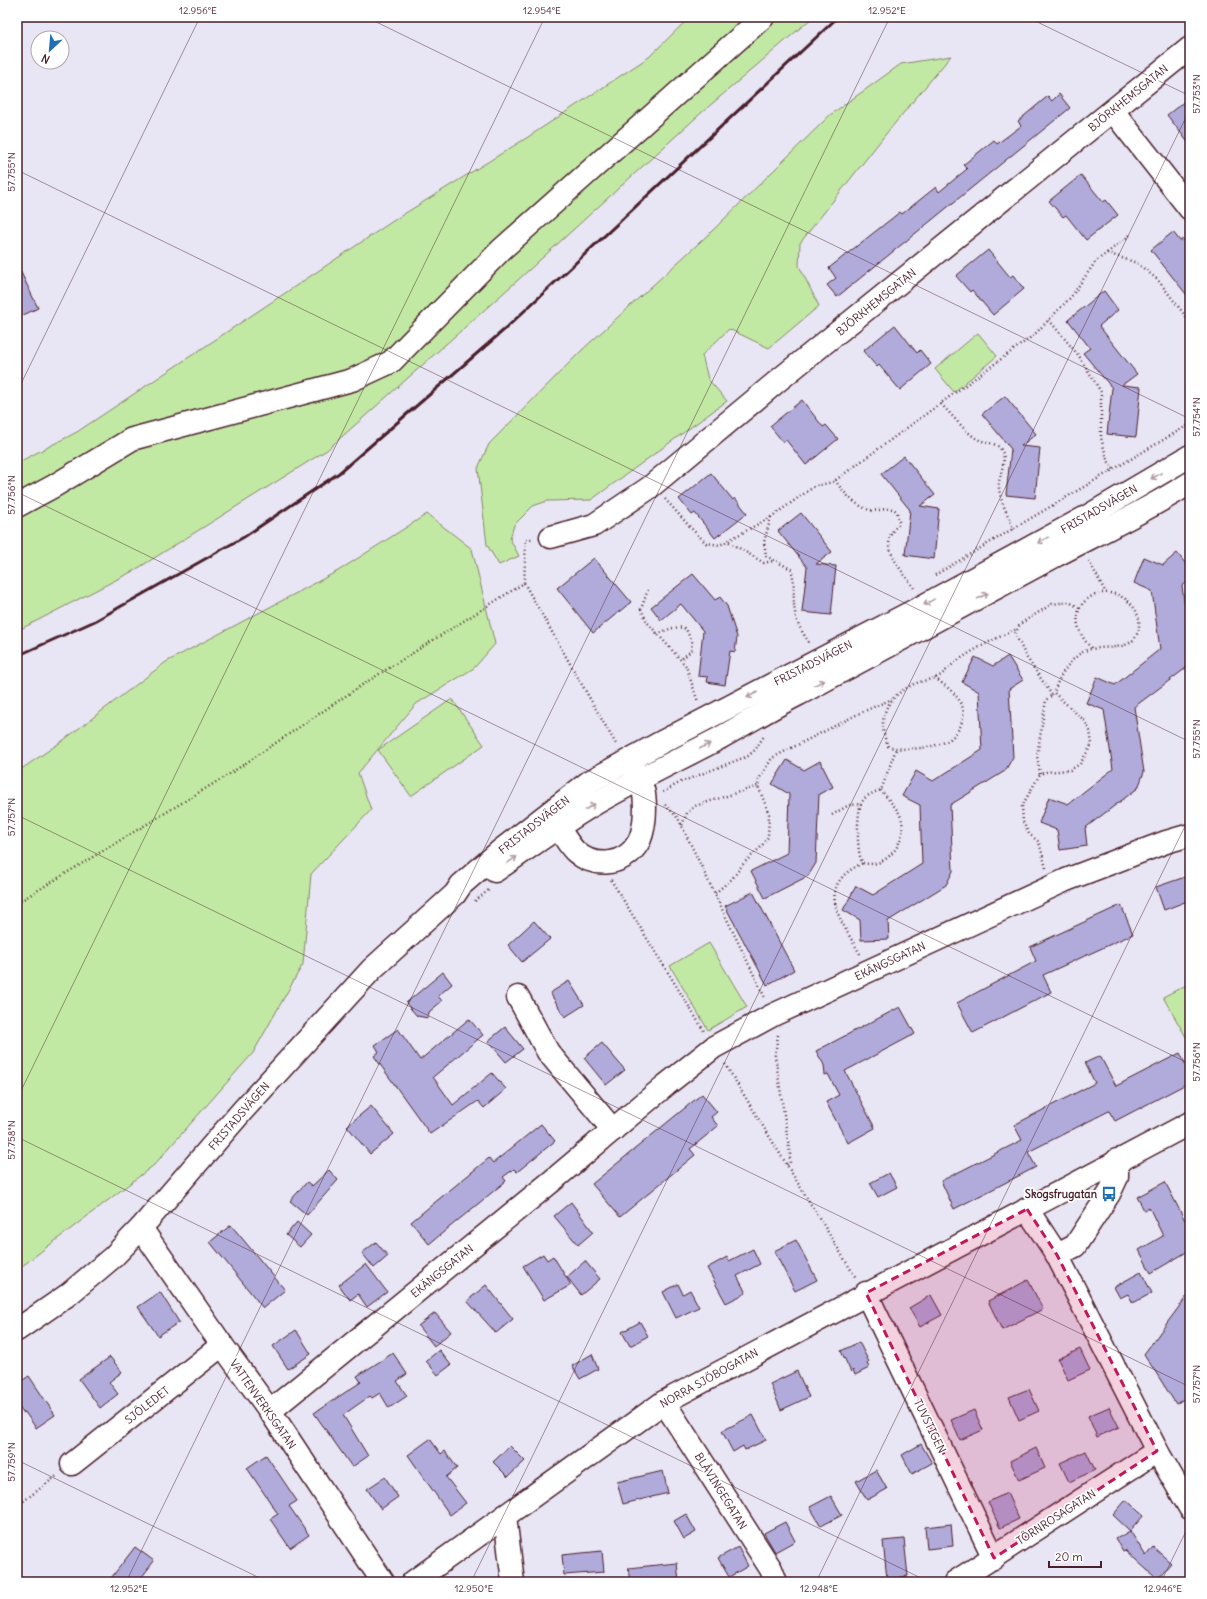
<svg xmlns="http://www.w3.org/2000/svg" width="1207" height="1599" font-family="Delius,sans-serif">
<rect width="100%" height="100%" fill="#e8e6f4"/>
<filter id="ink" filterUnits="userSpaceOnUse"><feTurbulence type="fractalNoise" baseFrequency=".025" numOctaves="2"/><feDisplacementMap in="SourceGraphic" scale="8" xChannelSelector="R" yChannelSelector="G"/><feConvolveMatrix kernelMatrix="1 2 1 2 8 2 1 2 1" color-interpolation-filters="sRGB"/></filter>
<g filter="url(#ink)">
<g fill="#c2e9a4" stroke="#868468">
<polygon points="690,17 813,17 700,114 518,280 327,450 135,570 17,631 17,463 77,432 396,219 528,137 649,57"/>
<polygon points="951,56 885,135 800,243 799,266 819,306 769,348 729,329 702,355 708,379 727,401 591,500 547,501 533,506 514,525 510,539 519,556 499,565 487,545 478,468 489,444 582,350 711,232 830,115 901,64"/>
<polygon points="978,333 997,356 954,392 935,369"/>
<polygon points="427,514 472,549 495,644 474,668 416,704 358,773 371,810 311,874 303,964 253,1053 154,1165 17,1270 17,772 61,742 166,662 338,571"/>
<polygon points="452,699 484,745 411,796 378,750"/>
<polygon points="709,943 747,1007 708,1030 670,966"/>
<polygon points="1190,983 1190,1044 1163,997"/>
</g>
<g fill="#b1abdc" stroke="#4a1f2b">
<polygon points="1059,94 1070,108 837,297 827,285 836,278 829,268 900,212 902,214 936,187 939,192 967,169 963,165 994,140 997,144 1021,126 1018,121 1048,96 1052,101"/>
<polygon points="1190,97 1190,145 1167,115"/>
<polygon points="1081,175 1103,202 1106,200 1118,215 1086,240 1066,215 1063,217 1049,201"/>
<polygon points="1173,232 1180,241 1183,239 1190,253 1190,299 1151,250"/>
<polygon points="988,250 1010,277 1013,275 1024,289 993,315 972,290 970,292 956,276"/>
<polygon points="17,264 38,308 17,318"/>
<polygon points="1104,291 1118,310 1099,326 1137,374 1122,385 1141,387 1136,437 1107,434 1112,388 1083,353 1090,348 1068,320"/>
<polygon points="895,325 917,353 920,350 931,364 900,390 879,365 877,367 863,351"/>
<polygon points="1005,396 1036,434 1021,446 1040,448 1035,498 1006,495 1011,449 982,414"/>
<polygon points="802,400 823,427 826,425 838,439 806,465 786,440 783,442 770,426"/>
<polygon points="904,456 935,495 920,506 939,509 934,559 905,555 910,510 881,474"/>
<polygon points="711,473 733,500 735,498 747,513 715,538 695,513 692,515 679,499"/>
<polygon points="801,513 832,552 816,564 836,566 831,615 802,612 807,567 778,531"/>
<polygon points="1177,553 1190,569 1190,580 1182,586 1190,642 1190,657 1186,668 1134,707 1144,772 1138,788 1085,828 1087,846 1060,850 1057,830 1039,823 1049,797 1068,804 1113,769 1104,710 1086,703 1097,677 1115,685 1160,649 1152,591 1134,583 1144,557 1163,565"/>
<polygon points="594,558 631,602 593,633 557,588"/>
<polygon points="693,574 715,600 720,597 727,606 737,637 735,652 730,651 725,685 707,682 708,677 698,676 703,631 681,604 661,620 651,607"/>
<polygon points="1008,656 1023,680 1009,689 1013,757 1005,771 950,805 953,871 946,885 888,921 889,939 861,940 860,920 843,910 856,886 873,895 922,864 920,805 902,796 916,771 933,781 982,750 979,692 962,682 975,657 993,666"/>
<polygon points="787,760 804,770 820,761 833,787 819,794 816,863 808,876 765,898 751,871 787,853 789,794 772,784"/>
<polygon points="1185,877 1190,891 1190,900 1164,910 1156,887"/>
<polygon points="753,892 794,970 767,985 725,906"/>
<polygon points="1121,905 1133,934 1043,975 1051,992 973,1033 957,1003 1036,961 1030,947"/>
<polygon points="534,921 550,939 522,962 508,945"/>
<polygon points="443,972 452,984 438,996 442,1001 429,1012 428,1018 417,1016 406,1003"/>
<polygon points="569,981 584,1005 565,1017 550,993"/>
<polygon points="900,1007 915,1034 845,1071 875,1128 848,1143 826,1102 839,1095 828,1074 825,1075 824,1065 816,1051"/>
<polygon points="469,1019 483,1035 433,1077 453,1105 492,1073 506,1089 484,1108 478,1101 430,1134 374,1056 379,1052 375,1045 398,1029 420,1060"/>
<polygon points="505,1027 523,1049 506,1062 488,1041"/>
<polygon points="602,1043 625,1070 606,1085 584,1058"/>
<polygon points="1180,1053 1190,1074 1190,1082 1115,1121 1109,1111 1028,1152 1036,1167 954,1209 941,1181 1022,1140 1014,1125 1095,1083 1085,1063 1100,1056 1116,1086"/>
<polygon points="702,1094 717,1112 711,1117 718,1126 690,1149 695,1155 620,1217 592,1184"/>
<polygon points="371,1106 394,1134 370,1154 347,1126"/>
<polygon points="541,1124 555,1141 517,1172 514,1169 503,1177 506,1181 429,1244 411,1222 489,1158 493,1163"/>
<polygon points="329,1170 338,1180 307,1215 290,1201 307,1182 312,1186"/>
<polygon points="889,1173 897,1187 878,1197 870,1183"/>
<polygon points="1165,1182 1190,1230 1190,1250 1151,1273 1139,1250 1163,1236 1149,1207 1144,1210 1137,1197"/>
<polygon points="571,1202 593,1232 578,1245 554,1216"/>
<polygon points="297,1222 311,1235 300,1247 286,1235"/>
<polygon points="231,1225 285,1290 263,1308 210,1242"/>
<polygon points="796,1240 817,1280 795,1291 774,1251"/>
<polygon points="376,1242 388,1256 374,1268 362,1253"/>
<polygon points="753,1249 760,1264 737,1276 746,1293 726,1303 707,1268 727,1257 729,1261"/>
<polygon points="543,1254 547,1260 553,1256 571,1285 544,1300 523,1266"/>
<polygon points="585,1261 600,1279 581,1295 567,1277"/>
<polygon points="366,1264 387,1292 367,1307 358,1294 350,1300 339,1285"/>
<polygon points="1141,1272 1152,1293 1133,1303 1128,1294 1120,1298 1114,1287"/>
<polygon points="1028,1280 1043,1309 1002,1330 988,1301"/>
<polygon points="678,1284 683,1294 690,1290 699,1307 676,1318 663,1292"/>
<polygon points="486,1285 513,1319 496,1333 467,1301"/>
<polygon points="160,1292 179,1322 158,1336 138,1307"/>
<polygon points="1190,1292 1190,1395 1176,1404 1144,1354"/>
<polygon points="931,1295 942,1315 920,1327 909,1308"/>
<polygon points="435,1313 451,1332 434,1346 418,1326"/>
<polygon points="640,1322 648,1336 630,1346 622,1332"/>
<polygon points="296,1330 311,1354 288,1369 273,1346"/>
<polygon points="859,1342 869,1362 867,1363 869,1368 855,1375 853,1370 851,1372 841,1351"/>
<polygon points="1080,1349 1090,1370 1068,1380 1058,1359"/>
<polygon points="439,1350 451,1365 438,1375 426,1361"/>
<polygon points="393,1353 407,1374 397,1381 407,1396 389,1408 380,1393 372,1398 370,1396 343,1415 368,1456 352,1467 314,1413 361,1382 357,1376"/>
<polygon points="592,1354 598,1369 580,1379 572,1366"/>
<polygon points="110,1357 122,1372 109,1382 118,1394 100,1408 79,1379"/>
<polygon points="797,1371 809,1397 781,1410 770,1384"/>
<polygon points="29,1376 55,1415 36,1428 25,1412 23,1413 17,1404 17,1384"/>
<polygon points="1029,1389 1039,1411 1019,1420 1009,1397"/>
<polygon points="1109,1407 1119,1427 1097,1437 1088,1416"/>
<polygon points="974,1410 983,1430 960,1440 951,1420"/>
<polygon points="753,1415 766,1440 745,1450 743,1446 733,1452 722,1431"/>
<polygon points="430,1439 441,1454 445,1451 457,1468 446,1477 466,1503 450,1515 408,1455"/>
<polygon points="921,1444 932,1463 912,1474 902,1455"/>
<polygon points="510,1446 525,1461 508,1477 493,1462"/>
<polygon points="1036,1448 1045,1468 1019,1480 1010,1461"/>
<polygon points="1086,1451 1095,1470 1069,1482 1060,1463"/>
<polygon points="266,1455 297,1501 289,1506 309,1535 290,1548 270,1519 278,1514 247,1468"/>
<polygon points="876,1470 887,1489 867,1500 856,1481"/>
<polygon points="663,1471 668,1493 623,1504 617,1482"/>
<polygon points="385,1477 398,1497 381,1509 367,1489"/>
<polygon points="1007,1493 1019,1519 1000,1528 988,1502"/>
<polygon points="831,1496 842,1515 821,1526 810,1507"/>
<polygon points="1126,1500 1144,1515 1130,1531 1113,1515"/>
<polygon points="686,1514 696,1532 684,1539 674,1521"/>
<polygon points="785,1522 795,1541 775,1552 764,1533"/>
<polygon points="951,1524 953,1546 927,1549 925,1527"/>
<polygon points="1130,1531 1146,1556 1153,1547 1171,1563 1157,1579 1125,1550 1123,1551 1116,1539"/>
<polygon points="904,1539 908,1576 887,1579 883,1541"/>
<polygon points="135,1547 154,1561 138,1582 108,1582"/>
<polygon points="738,1547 748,1566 729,1577 718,1558"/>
<polygon points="602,1551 604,1572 564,1575 562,1555"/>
<polygon points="677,1563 679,1582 630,1582 628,1568"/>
</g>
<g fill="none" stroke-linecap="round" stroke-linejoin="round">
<defs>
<g id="minor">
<polyline points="1113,111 1190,209"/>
<polyline points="17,506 54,486 132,439 352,380 391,362 502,249 763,17"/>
<polyline points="551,537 594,525 649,488 780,379 1190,48"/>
<path d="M558 828C564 835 569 846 576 852 595 869 625 865 638 843 645 831 646 808 644 794 643 785 636 775 632 766"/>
<path d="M495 871C527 849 558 826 591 806 632 782 676 761 718 739 745 724 771 708 799 694 884 649 968 603 1053 557 1099 533 1146 511 1190 483"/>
<polyline points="518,997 548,1052 613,1130"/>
<polyline points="1027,1209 1057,1255 1157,1451 1190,1508"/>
<polyline points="141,1228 222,1345 270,1411 383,1582"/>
<polyline points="1057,1255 1075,1246 1109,1194 1117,1177 1117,1160"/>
<polyline points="866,1293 994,1558"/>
<polyline points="17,1330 69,1294 113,1257 141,1228 243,1110 372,969 455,894 461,885 500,851 589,782 660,743 921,607 1088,516 1190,456"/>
<polyline points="664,1402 771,1569 776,1582"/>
<polyline points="270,1411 552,1181 666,1085 714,1047 773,1015 1066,880 1166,842 1190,835"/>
<polyline points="72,1464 222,1345"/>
<polyline points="505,1516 513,1582"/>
<polyline points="413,1582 664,1402 1190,1123"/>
<polyline points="955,1582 1157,1451"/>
</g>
</defs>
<use href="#minor" stroke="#4a1f2b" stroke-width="25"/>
<g stroke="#4a1f2b" stroke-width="2.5" stroke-dasharray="1 3" stroke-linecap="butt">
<polyline points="1107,253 1130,235"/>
<polyline points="1049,320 1079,356 1101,392 1101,438 1107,459 1114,470"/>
<path d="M941 404C952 415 962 428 974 437 982 443 993 442 999 447 1009 458 1000 471 999 483 998 500 1009 514 1013 530"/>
<path d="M835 480C843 492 855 506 870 510 883 513 899 499 899 524 896 527 892 531 891 534 883 552 905 574 914 588"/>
<polyline points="665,499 692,529 706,543 720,545 771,517 815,486 833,482 1034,335 1071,297 1096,261 1107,253 1137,263 1158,280 1190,322"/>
<path d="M771 517 764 542 766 556 791 569C796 584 792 597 795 612 796 624 804 634 809 643"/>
<polyline points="729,542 764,563 773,561"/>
<polyline points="1089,561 1106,593"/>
<polyline points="935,575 1190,424"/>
<polyline points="524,583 617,746"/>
<polyline points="648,590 641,609 647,622 686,666 698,702"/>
<path d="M657 634C667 630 675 625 686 629L692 642 691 651 680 660"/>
<path d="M935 678C944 685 958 694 962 706 967 718 958 735 947 741 933 748 902 752 888 746 875 717 888 696 914 684 923 680 933 680 941 675 946 671 951 665 957 661 976 648 996 638 1017 629"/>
<polyline points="1052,695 1027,658 1015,634 1020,624 1052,604 1069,602 1080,608"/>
<polyline points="1040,774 1037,756 1044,712 1046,700 1052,695"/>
<path d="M881 790C886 797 894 805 899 813 911 835 890 870 863 863 856 856 857 813 861 804 865 795 873 793 881 790L896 749"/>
<polyline points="663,792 681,782 748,756 755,750 764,736"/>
<polyline points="665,805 678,818 765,998"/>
<polyline points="832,815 849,805 861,804"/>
<polyline points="682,825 687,813 695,806 758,786"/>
<path d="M1046 868 1039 842 1029 834 1023 822 1022 806 1040 774 1046 772 1070 770 1080 764 1092 744 1090 731 1085 721 1054 693C1057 679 1069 661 1081 653 1099 641 1135 658 1139 626 1140 617 1137 611 1131 604 1104 575 1052 607 1092 649"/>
<polyline points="611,880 704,1031"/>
<polyline points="715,893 732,879 744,863 761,847 768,837 769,814 758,786 759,779 772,758 860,713 892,699"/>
<polyline points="475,901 490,889"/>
<polyline points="17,903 231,773 365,683 524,583 526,539 532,539"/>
<path d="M860 954C840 919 813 886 863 863"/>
<polyline points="778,1035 775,1055 790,1154 790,1163 787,1165"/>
<polyline points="725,1064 856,1278"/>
<polyline points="17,1506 58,1475"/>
</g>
<use href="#minor" stroke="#fff" stroke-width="22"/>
<polyline stroke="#4a1f2b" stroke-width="3" points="17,656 95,621 244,537 339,473 504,330 838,17"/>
</g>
<defs><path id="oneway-shaft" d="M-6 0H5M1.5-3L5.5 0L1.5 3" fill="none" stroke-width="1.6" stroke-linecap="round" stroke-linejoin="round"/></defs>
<g stroke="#ae9aa0">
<use href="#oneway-shaft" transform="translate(1156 476) rotate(150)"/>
<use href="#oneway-shaft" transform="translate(1043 540) rotate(151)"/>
<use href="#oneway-shaft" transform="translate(983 596) rotate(-28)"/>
<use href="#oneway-shaft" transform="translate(929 602) rotate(151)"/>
<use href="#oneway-shaft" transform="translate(819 683) rotate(-26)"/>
<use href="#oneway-shaft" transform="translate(752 695) rotate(153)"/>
<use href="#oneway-shaft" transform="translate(705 746) rotate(-27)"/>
<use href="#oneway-shaft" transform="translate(590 807) rotate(-31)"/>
<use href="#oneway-shaft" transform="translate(512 860) rotate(-35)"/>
</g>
</g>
<path fill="#c2185b" fill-opacity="0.2" stroke="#c2185b" stroke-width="3" stroke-dasharray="8 5" stroke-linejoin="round" d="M1027 1209 1057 1255 1157 1451 994 1558 866 1293Z"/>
<path fill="none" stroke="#4a1f2b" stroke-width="1" stroke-opacity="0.45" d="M366 17 1190 419M1027 17 1190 96M17 170 1190 742M17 392 200 17M17 492 1190 1064M17 815 1190 1387M17 1099 545 17M17 1137 929 1582M17 1460 268 1582M126 1582 890 17M471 1582 1190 109M816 1582 1190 816M1161 1582 1190 1523"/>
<defs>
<symbol id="bus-bare" viewBox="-9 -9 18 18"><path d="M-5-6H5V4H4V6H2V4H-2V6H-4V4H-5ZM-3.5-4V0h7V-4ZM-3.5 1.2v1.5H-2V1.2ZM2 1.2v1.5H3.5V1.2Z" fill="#1f6fb2" stroke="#fff" stroke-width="2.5" paint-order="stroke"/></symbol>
</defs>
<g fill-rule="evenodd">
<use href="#bus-bare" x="1098" y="1183" width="22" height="22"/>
</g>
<g text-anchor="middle" stroke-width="3.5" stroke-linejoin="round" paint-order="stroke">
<g font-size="11" fill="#4a1f2b" stroke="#fff">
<text transform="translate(1128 98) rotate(-39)" y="4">BJÖRKHEMSGATAN</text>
<text transform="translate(876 302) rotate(-39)" y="4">BJÖRKHEMSGATAN</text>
<text transform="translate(1099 509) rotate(-30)" y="4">FRISTADSVÄGEN</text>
<text transform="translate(813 663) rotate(-27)" y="4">FRISTADSVÄGEN</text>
<text transform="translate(534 825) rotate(-38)" y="4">FRISTADSVÄGEN</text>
<text transform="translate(890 961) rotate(-25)" y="4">EKÄNGSGATAN</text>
<text transform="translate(239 1116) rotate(-49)" y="4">FRISTADSVÄGEN</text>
<text transform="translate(442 1271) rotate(-39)" y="4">EKÄNGSGATAN</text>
<text transform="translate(709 1378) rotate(-29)" y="4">NORRA SJÖBOGATAN</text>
<text transform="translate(263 1404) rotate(55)" y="4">VATTENVERKSGATAN</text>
<text transform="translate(147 1405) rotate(-38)" y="4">SJÖLEDET</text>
<text transform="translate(930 1426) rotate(64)" y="4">TUVSTIGEN</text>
<text transform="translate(721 1491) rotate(58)" y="4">BLÅVINGEGATAN</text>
<text transform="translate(1056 1517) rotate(-33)" y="4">TÖRNROSAGATAN</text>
</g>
<g font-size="11" font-weight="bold" fill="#4a1f2b" stroke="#fff" text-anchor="end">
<text x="1097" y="1198">Skogsfrugatan</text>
</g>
</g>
<rect width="1207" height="1599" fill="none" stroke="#fff" stroke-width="44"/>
<g transform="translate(50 50) rotate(206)"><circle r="19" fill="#ffffff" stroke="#b7a5aa"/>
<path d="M0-3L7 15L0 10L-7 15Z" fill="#1f6fb2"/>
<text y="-6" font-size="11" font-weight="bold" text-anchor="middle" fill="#4a1f2b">N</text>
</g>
<path d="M1049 1561v6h52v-6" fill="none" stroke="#4a1f2b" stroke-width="2"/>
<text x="1055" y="1561" font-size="12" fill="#4a1f2b" stroke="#ffffff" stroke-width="3" paint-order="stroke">20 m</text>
<rect x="22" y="22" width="1163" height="1555" fill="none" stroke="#4a1f2b" stroke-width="1.5"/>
<g font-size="10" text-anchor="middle" fill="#4a1f2b">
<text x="198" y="14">12.956°E</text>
<text x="542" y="14">12.954°E</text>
<text x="887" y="14">12.952°E</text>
<text transform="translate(1196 94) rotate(-90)" y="4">57.753°N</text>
<text transform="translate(11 172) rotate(-90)" y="4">57.755°N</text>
<text transform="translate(1196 417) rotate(-90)" y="4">57.754°N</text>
<text transform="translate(11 495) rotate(-90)" y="4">57.756°N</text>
<text transform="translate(1196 739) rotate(-90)" y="4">57.755°N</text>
<text transform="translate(11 817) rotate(-90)" y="4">57.757°N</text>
<text transform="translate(1196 1062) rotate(-90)" y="4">57.756°N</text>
<text transform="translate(11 1140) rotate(-90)" y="4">57.758°N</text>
<text transform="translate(1196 1384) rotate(-90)" y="4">57.757°N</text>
<text transform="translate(11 1462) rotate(-90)" y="4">57.759°N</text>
<text x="129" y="1592">12.952°E</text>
<text x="474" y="1592">12.950°E</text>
<text x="819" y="1592">12.948°E</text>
<text x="1163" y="1592">12.946°E</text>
</g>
</svg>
